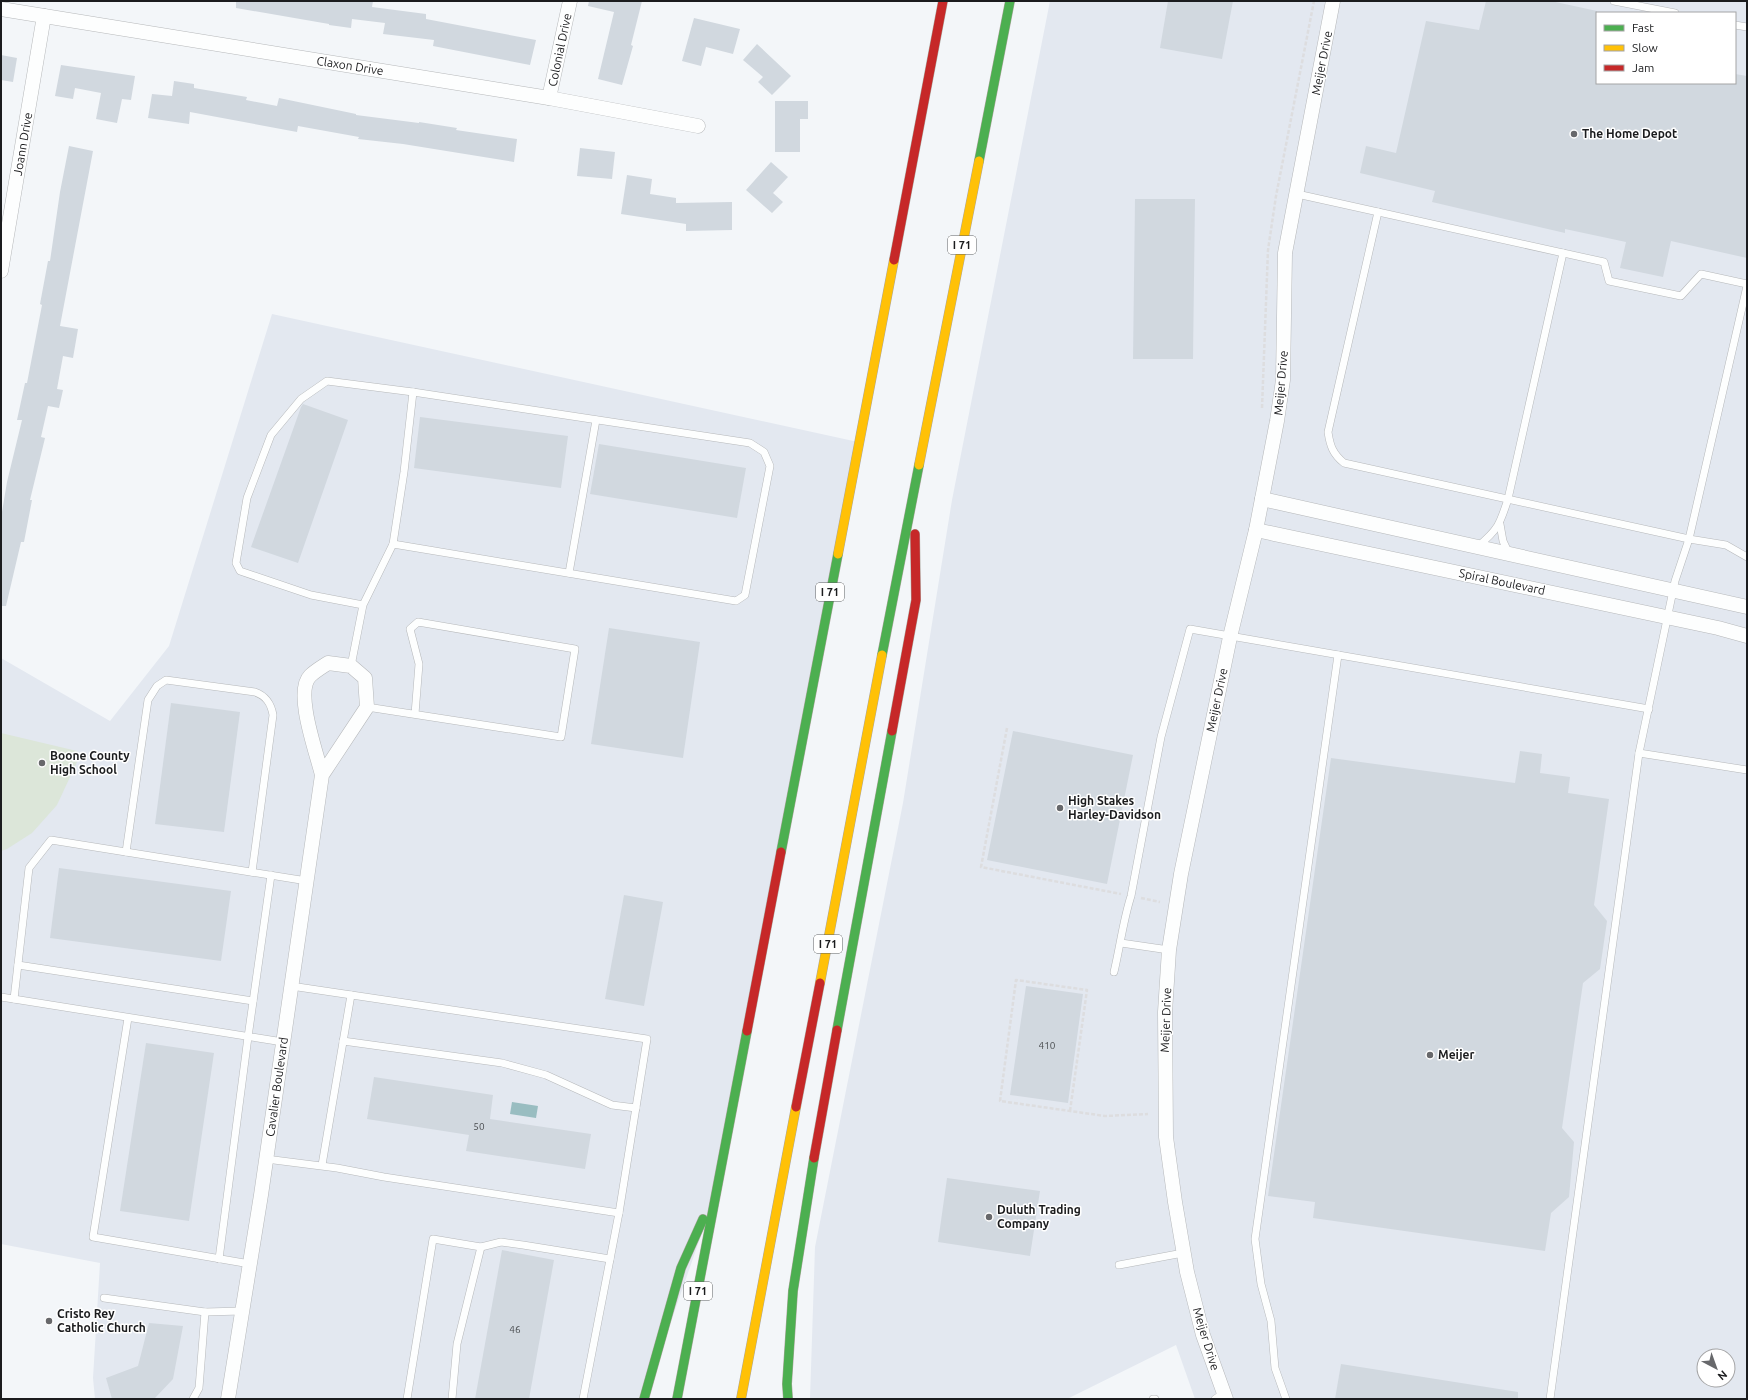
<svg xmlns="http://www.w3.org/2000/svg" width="1748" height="1400" font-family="Ubuntu,sans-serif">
<rect width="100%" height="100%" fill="#f3f6f9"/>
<g fill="#e3e8f0" fill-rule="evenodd">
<path d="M1050 1H1747V1399H1195L1176 1345 1067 1399H810L815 1247 903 803 952 500ZM1597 13H1735V83H1597ZM1704 1356H1728V1380H1704Z"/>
<polygon points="272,314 858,442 719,1184 644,1399 95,1399 93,1378 100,1263 1,1244 1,658 110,721 169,646"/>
</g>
<polygon fill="#dce6d9" points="1,733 77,751 78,760 57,805 32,833 7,849 1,851"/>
<polygon fill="#99bdc1" points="512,1102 538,1106 536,1118 510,1114"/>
<g fill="#d1d8df">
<polygon points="236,1 373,1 372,7 426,14 426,19 536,40 530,65 433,46 434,40 383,34 385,23 352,19 351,28 329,25 329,24 236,8"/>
<polygon points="589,1 642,1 631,45 633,46 622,85 598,79 614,12 588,6"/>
<polygon points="1168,1 1233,1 1222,59 1160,48"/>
<polygon points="1486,1 1551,1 1597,11 1597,83 1735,83 1735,74 1747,76 1747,258 1671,241 1663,277 1620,268 1626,242 1565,229 1565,233 1432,202 1435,191 1360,173 1366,146 1396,153 1426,21 1479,30"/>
<polygon points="694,18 740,29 733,54 706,47 701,66 682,61"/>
<polygon points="757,44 791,76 772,95 758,82 763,77 743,60"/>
<polygon points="1,55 17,58 13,82 1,80"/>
<polygon points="61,65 135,76 131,100 122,99 117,123 96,119 101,93 75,88 73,99 55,96"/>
<polygon points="174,81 194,84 194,88 247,97 246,100 277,106 279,98 356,114 356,115 419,123 419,122 457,128 456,130 517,139 514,162 403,144 358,139 359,137 298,126 297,132 190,112 189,124 148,118 152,94 172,96"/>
<polygon points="775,101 808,101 808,119 800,119 800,152 775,152"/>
<polygon points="69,146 93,151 60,326 78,329 73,358 63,356 57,389 63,390 59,408 48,406 41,437 45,438 30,500 32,500 24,542 21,542 6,606 1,606 1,518 7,482 22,420 17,420 25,383 27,383 42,305 40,304 48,261 50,261 60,192"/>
<polygon points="580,148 615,152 612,179 577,176"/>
<polygon points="771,162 788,177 773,193 783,202 772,213 746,190"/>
<polygon points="627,175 652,179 650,194 676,198 676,203 732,202 732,230 686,231 686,224 621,214"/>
<polygon points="1135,199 1195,199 1193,359 1133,359"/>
<polygon points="303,404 348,420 298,563 251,547 301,407"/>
<polygon points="420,417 568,436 561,488 414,468"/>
<polygon points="599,444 746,468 737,518 590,494"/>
<polygon points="609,628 700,642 683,758 591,744"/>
<polygon points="171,703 240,712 224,832 155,824"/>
<polygon points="1013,731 1133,755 1107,884 987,860"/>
<polygon points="1520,751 1542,754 1540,773 1570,777 1568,793 1609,799 1594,905 1607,921 1600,969 1583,983 1562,1128 1574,1142 1569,1197 1551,1213 1545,1251 1313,1218 1315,1202 1268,1196 1331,758 1515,783"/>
<polygon points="59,868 231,891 221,961 50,938"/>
<polygon points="624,895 663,902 644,1006 605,999"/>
<polygon points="1026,986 1083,994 1068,1103 1010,1095"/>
<polygon points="146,1043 214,1053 189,1221 120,1211"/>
<polygon points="374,1077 493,1095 490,1119 591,1134 585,1169 466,1151 469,1135 367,1119"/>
<polygon points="947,1178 1040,1191 1030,1256 938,1242"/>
<polygon points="502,1250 554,1260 529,1399 475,1399"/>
<polygon points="149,1323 183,1326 173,1379 155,1398 151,1399 112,1399 106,1378 138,1366"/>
<polygon points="1341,1364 1518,1392 1518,1399 1335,1399"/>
</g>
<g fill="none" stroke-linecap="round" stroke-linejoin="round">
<defs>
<g id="lane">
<polyline points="1614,1 1675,13"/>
<polyline points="1735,25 1747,27"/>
<polyline points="1297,194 1604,262 1609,281 1681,296 1701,274 1747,284"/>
<path d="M1378 212 1328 432C1330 446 1333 454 1344 463L1689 539 1726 545 1747 557"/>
<polyline points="1500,524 1503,541 1509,554"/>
<polyline points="393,544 404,472 413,392"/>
<path d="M1477 547C1498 530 1500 524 1508 499L1563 253"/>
<polyline points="569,573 596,420"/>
<polyline points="351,666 363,605 311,595 240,571 236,563 247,498 271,435 301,399 327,381 413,392 750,443 764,452 770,466 745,595 736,601 393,544 363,605"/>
<polyline points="367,707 561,737 575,649 418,622 410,629 419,664 415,714"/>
<polyline points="1639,753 1747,770"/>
<path d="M126 852 148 700 157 686 166 680 255 692C266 696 271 703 273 715L252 872"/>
<polyline points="1121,943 1169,950"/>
<polyline points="18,965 253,1001"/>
<path d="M1114 972C1120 947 1123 921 1131 896L1161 737 1190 629 1649 709"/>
<polyline points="291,986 647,1039 619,1213 583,1399"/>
<polyline points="1,997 283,1042"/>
<polyline points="14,999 29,868 51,840 307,881"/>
<polyline points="128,1018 93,1237 250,1264"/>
<polyline points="343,1041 502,1063 546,1075 612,1105 636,1108"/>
<polyline points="266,1159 337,1168 384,1177 619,1213"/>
<polyline points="322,1165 351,995"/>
<polyline points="219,1259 248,1037 271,875"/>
<polyline points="1119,1265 1183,1253"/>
<polyline points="104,1298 205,1312 242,1311"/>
<polyline points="193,1399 199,1388 205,1312"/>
<polyline points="407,1399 433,1239 481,1247 501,1242 523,1245 610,1259"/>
<polyline points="452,1399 457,1344 481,1247"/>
<polyline points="1153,1399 1155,1399"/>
<polyline points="1215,1399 1224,1393"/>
<polyline points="1286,1399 1275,1368 1271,1321 1261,1284 1255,1239 1338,655"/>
<polyline points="1550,1399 1639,753 1675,581 1689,539 1747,286"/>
</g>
<g id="street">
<polyline points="1,9 549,98 698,126"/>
<polyline points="549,98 570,1"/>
<polyline points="1,271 44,16"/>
<polyline points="1262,499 1747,607"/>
<polyline points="1256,530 1718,628 1747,636"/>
<path d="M228 1399 261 1195 322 775C317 754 294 692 310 676 315 671 322 667 328 663L351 666 365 678 367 707 322 775"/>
<polyline points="1226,1399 1203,1335 1187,1272 1175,1202 1166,1137 1165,1012 1169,950 1181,874 1230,637 1256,530 1277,421 1283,380 1285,253 1333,1"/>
</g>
<g id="fast">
<polyline points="979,161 1010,1"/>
<polyline points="882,655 919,465"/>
<polyline points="781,852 838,554"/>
<polyline points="837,1030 892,731"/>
<polyline points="644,1399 681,1268 703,1219"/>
<polyline points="677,1399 747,1031"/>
<polyline points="788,1399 787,1384 793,1291 814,1158"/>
</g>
<g id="slow">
<polyline points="919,465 979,161"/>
<polyline points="838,554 894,260"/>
<polyline points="820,983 882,655"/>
<polyline points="741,1399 796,1107"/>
</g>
<g id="jam">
<polyline points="894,260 943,1"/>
<polyline points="892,731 916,600 915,534"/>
<polyline points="747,1031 781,852"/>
<polyline points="796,1107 820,983"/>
<polyline points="814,1158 837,1030"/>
</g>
</defs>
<use href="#lane" stroke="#b6b8ba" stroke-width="8"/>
<use href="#street" stroke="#b6b8ba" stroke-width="15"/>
<use href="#fast" stroke="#aca69e" stroke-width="10"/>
<use href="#slow" stroke="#aca69e" stroke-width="10"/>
<use href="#jam" stroke="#aca69e" stroke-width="10"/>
<g stroke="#dddddf" stroke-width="2.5" stroke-dasharray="4 2" stroke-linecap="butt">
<polyline points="1262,408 1268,250 1276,196 1314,1"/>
<polyline points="1007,728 981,867 1121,894"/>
<polyline points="1141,898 1160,902"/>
<polyline points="1070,1111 1087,990 1016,980 1000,1101 1105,1116 1148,1114"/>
</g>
<use href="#lane" stroke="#fdfefe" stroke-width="7"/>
<use href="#street" stroke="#fdfefe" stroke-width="14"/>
<use href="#fast" stroke="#4caf50" stroke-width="9"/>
<use href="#slow" stroke="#ffc107" stroke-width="9"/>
<use href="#jam" stroke="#c62828" stroke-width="9"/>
</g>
<g fill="#67686b" stroke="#fff" stroke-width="1.5">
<circle cx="1574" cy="134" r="4"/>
<circle cx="42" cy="763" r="4"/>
<circle cx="1060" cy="808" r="4"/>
<circle cx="1430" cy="1055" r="4"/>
<circle cx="989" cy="1217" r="4"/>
<circle cx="49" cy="1321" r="4"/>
</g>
<g text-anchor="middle" stroke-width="3" stroke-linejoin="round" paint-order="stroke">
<g font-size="10" fill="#484b4e">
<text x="1047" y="1049">410</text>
<text x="479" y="1130">50</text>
<text x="515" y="1333">46</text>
</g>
<g fill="#fff" stroke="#5f6062" stroke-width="1">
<rect x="948" y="236" width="28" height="18" rx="3"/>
<rect x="816" y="583" width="28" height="18" rx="3"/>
<rect x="814" y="935" width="28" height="18" rx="3"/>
<rect x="684" y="1282" width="28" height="18" rx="3"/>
</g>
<g font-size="11" font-weight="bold" fill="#1b1c1e">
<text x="962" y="249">I 71</text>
<text x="830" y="596">I 71</text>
<text x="828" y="948">I 71</text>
<text x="698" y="1295">I 71</text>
</g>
<g font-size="12" fill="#1b1c1e" stroke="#fff">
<text transform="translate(560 50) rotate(-78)" y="4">Colonial Drive</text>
<text transform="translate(1322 63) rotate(-79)" y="4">Meijer Drive</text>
<text transform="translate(350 66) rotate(9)" y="4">Claxon Drive</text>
<text transform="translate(23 144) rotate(-80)" y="4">Joann Drive</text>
<text transform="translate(1281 383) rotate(-85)" y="4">Meijer Drive</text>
<text transform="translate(1502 582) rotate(12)" y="4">Spiral Boulevard</text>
<text transform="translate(1217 700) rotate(-78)" y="4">Meijer Drive</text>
<text transform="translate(1166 1020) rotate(-88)" y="4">Meijer Drive</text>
<text transform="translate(277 1087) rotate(-82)" y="4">Cavalier Boulevard</text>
<text transform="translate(1206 1339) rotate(73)" y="4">Meijer Drive</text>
</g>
<g font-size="12" font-weight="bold" fill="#1b1c1e" stroke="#fff" text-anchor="start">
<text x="1582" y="138">The Home Depot</text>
<text x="50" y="760">Boone County<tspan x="50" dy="14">High School</tspan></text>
<text x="1068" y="805">High Stakes<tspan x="1068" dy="14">Harley-Davidson</tspan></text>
<text x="1438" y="1059">Meijer</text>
<text x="997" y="1214">Duluth Trading<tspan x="997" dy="14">Company</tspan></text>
<text x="57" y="1318">Cristo Rey<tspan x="57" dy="14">Catholic Church</tspan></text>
</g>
</g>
<rect width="1748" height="1400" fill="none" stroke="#1b1c1e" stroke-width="4"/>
<rect x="1596" y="12" width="140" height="72" fill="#ffffff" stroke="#a4a4a5"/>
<rect x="1604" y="25" width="20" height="6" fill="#4caf50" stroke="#a4a4a5"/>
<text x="1632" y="32" font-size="12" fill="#1b1c1e">Fast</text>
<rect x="1604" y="45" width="20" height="6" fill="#ffc107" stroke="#a4a4a5"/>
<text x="1632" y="52" font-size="12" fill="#1b1c1e">Slow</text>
<rect x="1604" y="65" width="20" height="6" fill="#c62828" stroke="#a4a4a5"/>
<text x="1632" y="72" font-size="12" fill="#1b1c1e">Jam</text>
<g transform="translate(1716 1368) rotate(139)"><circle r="19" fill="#ffffff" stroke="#a4a4a5"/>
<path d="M0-3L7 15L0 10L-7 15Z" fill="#67686b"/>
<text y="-6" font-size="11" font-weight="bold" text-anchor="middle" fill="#1b1c1e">N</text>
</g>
</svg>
